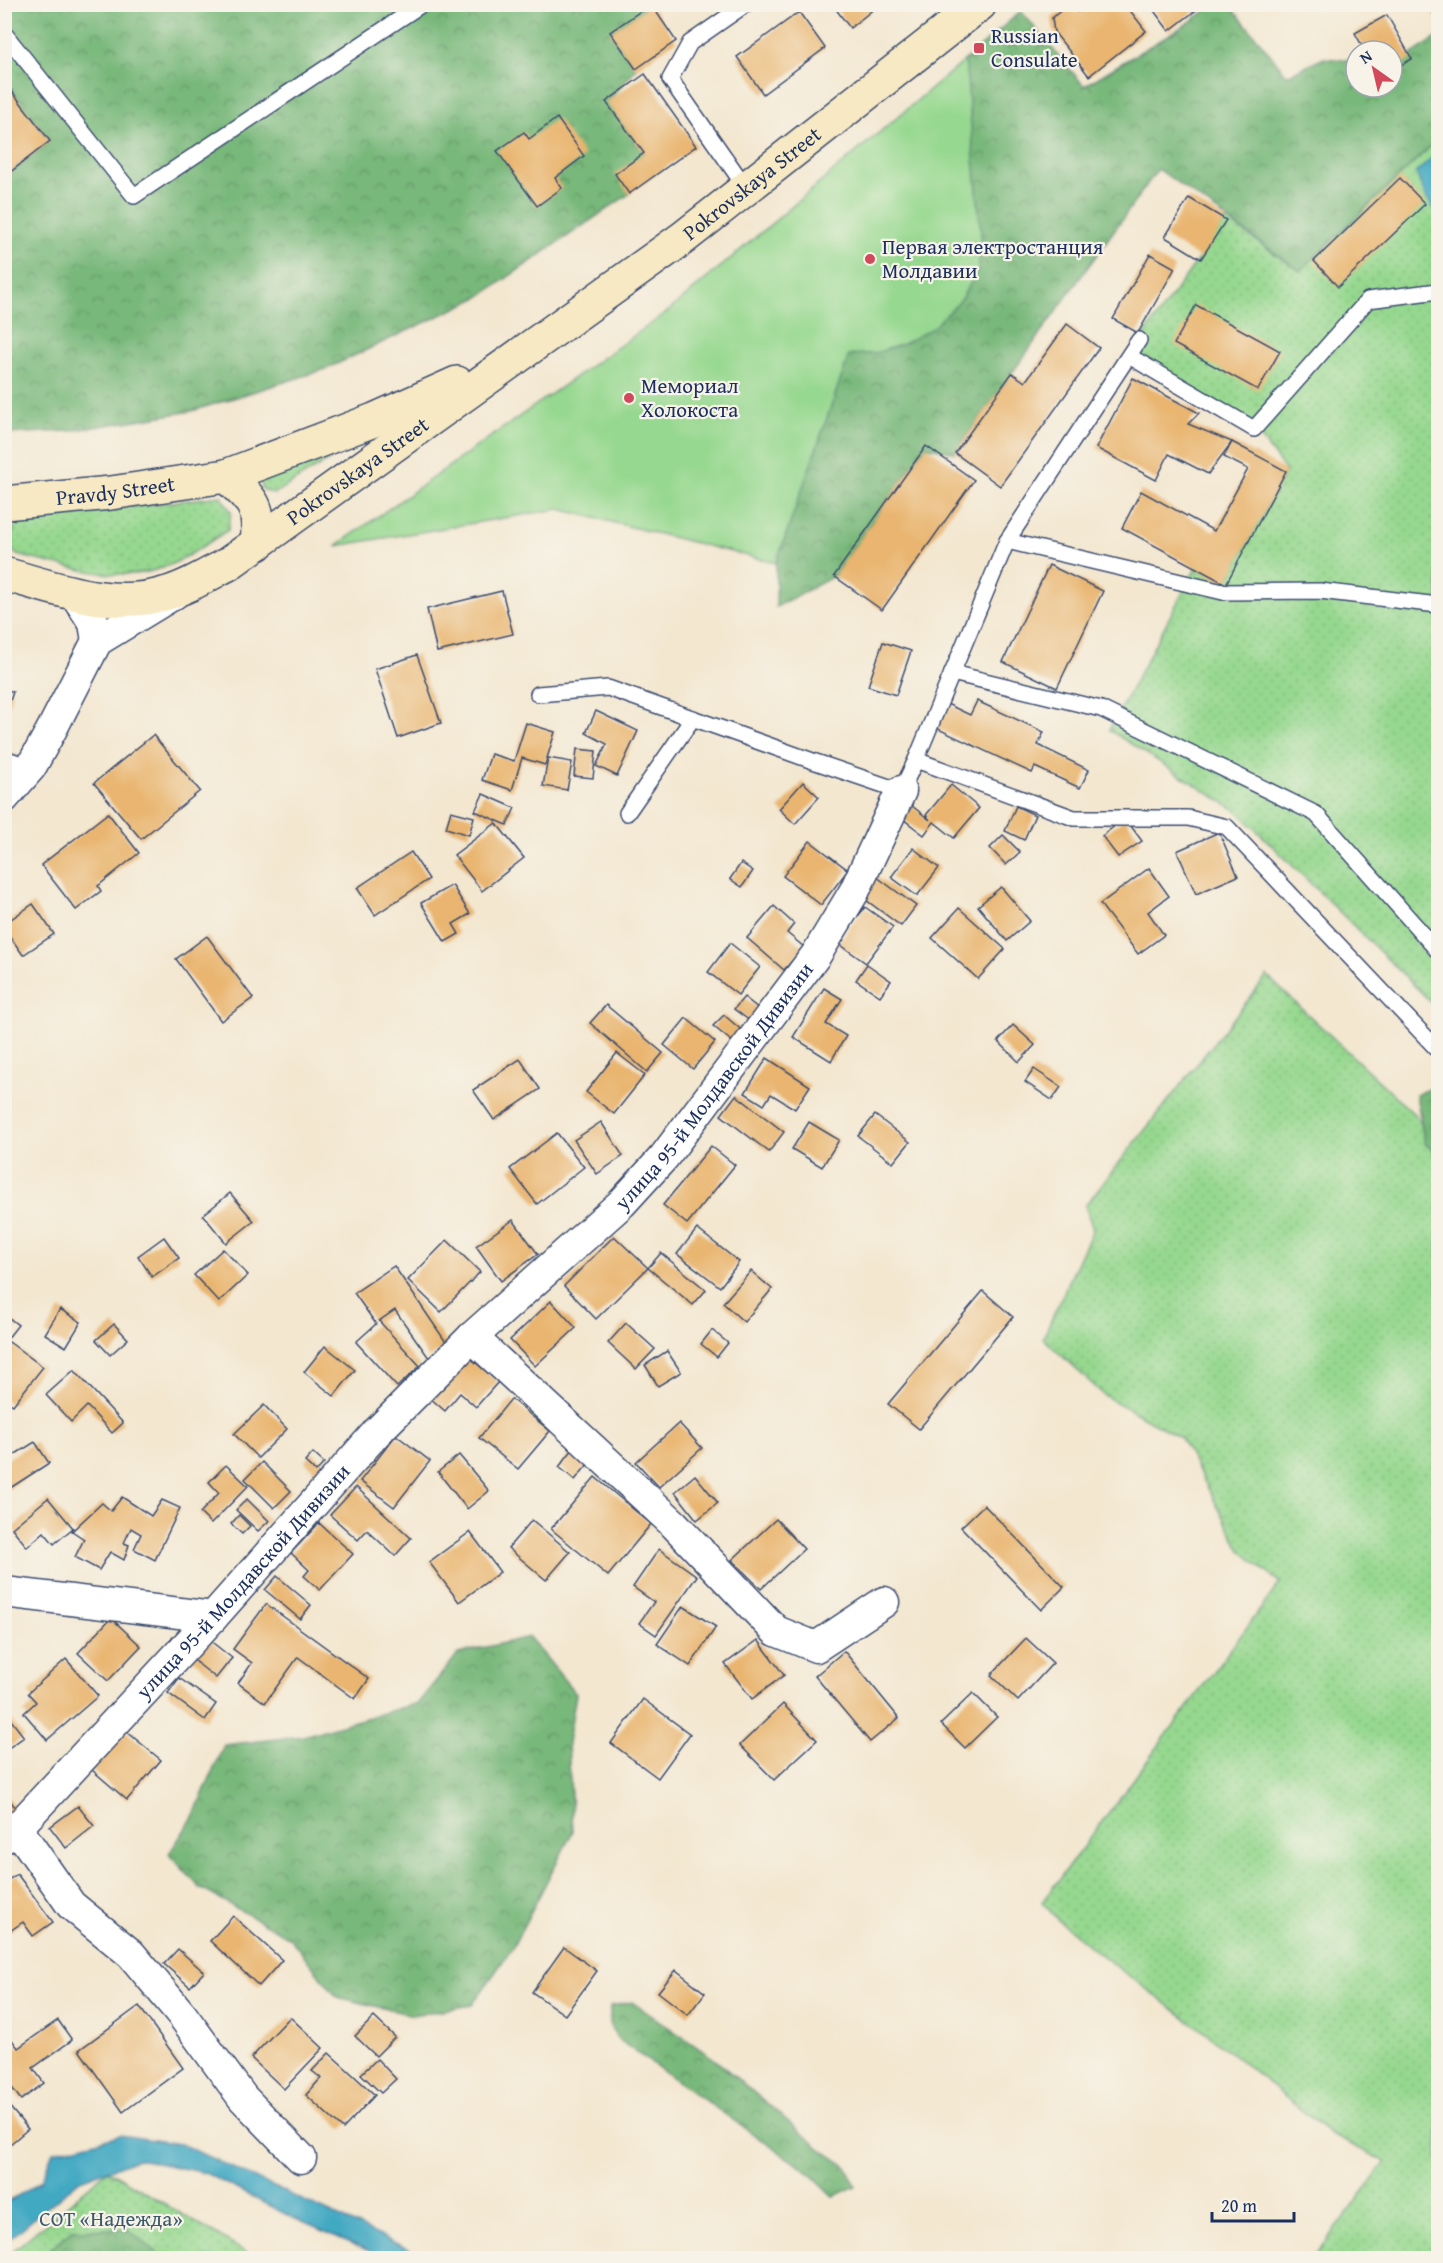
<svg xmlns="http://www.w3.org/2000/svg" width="1443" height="2263" font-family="'Gentium Book Plus',serif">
<defs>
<pattern id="grass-dots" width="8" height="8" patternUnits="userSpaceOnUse" patternTransform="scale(1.5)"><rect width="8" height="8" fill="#96d88f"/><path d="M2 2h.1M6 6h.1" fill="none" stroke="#81ba7e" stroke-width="1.8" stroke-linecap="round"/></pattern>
<pattern id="forest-crowns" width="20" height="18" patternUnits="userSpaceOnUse" patternTransform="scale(1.5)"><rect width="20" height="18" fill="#78b87a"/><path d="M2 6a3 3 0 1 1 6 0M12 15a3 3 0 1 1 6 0" fill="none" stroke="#629667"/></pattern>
</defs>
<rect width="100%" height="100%" fill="#f7f3e8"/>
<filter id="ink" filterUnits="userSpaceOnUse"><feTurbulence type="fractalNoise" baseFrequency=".0167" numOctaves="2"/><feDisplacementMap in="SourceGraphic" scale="12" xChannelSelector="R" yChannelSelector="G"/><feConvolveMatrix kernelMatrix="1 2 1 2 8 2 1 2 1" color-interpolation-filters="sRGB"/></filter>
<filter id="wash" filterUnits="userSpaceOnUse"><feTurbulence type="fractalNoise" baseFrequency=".008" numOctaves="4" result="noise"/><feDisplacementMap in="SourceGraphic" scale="24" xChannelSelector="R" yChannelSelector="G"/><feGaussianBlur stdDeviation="1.35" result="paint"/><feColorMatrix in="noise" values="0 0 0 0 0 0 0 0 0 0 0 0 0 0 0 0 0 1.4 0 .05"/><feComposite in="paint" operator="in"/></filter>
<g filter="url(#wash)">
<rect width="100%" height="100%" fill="#f3e7d0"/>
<g fill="url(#grass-dots)" stroke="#588476" stroke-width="1.5">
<polygon points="1438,139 1438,1009 1237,811 1109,730 1196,568 1226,583 1286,471 1254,429 1129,356 1226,220 1300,271"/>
<polygon points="332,458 274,494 262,489 261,481 269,475"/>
<path d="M221 496 231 512 228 530C210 541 192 555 172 564 123 587 67 566 17 555L9 547 14 527 21 520Z"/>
<polygon points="1267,976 1416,1116 1421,1123 1425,1143 1438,1155 1438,2258 1313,2258 1386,2162 1332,2135 1215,2040 1094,1950 1058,1920 1042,1902 1280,1583 1242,1552 1181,1438 1105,1396 1043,1338 1093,1229 1085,1206"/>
<polygon points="108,2170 255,2258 5,2258"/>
</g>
<g fill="url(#forest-crowns)" stroke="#4a746c" stroke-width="1.5">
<polygon points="5,5 650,5 611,32 636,69 607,102 644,153 629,194 479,297 326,369 192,411 70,431 5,434 5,177 50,141 5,81"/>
<polygon points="1214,5 1230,5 1287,75 1324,58 1356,61 1356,87 1392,87 1392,64 1397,64 1438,37 1438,139 1300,271 1158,169 955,453 926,446 834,576 776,607 776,563 849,355 875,353 981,236 965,60 1021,11 1084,86 1185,25"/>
<polygon points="1438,1085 1438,1155 1425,1143 1416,1095"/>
<polygon points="529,1637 576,1694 568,1743 573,1831 511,1950 472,2005 412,2015 337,1997 290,1938 200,1888 169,1854 193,1817 224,1745 303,1736 418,1703 458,1654"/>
<polygon points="632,2002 713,2058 822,2150 846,2166 856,2186 834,2196 812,2175 617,2039 609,2023 611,2006"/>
<polygon points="127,2229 164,2258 41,2258 72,2230"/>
</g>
<polygon fill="#96d88f" stroke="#588476" stroke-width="1.5" points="965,60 981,236 978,271 959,302 931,329 903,344 875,353 849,355 776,563 559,509 336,546 666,313"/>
<g fill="#43a9c3" stroke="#2f6c90" stroke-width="1.5">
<polygon points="1438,152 1438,216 1426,197 1416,173"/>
<polygon points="120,2135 181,2144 428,2258 385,2258 291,2217 205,2173 138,2159 80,2180 5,2243 5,2204 41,2181 53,2152"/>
</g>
<g id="blocks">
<g fill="#e9b56f">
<polygon points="651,4 676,41 636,69 610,32"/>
<polygon points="832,4 880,4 850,28"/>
<polygon points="1088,4 1125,4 1146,31 1089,76 1054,32 1052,18 1064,8 1078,12"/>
<polygon points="1149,4 1204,4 1169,31"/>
<polygon points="1427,4 1438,4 1438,17 1437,19"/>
<polygon points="799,12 825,48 763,94 737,57"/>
<polygon points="1387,15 1412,59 1392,70 1392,51 1365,51 1355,33"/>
<polygon points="645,74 696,146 629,194 615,174 644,153 606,102"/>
<polygon points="4,81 50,141 4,177"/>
<polygon points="557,118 584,156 555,178 562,188 537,206 497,151 524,132 529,139"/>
<polygon points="1400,178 1425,204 1338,287 1314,261"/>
<polygon points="1189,198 1226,220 1201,259 1165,237"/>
<polygon points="1150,254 1175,268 1138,333 1113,319"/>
<polygon points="1196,305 1280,351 1258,390 1174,344"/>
<polygon points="1067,324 1099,348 1000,486 955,453 1012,373 1025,382"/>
<polygon points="1133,378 1199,413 1188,424 1232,442 1208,474 1169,454 1156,480 1096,448"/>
<polygon points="1232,442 1286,471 1226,584 1122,528 1141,491 1214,531 1248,469 1224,457"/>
<polygon points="926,446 974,480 882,610 834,576"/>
<polygon points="1049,565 1103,591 1057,688 1003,662"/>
<polygon points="502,591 513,634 437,652 427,609"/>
<polygon points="883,642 911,651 896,695 868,686"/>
<polygon points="417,655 441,723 398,738 375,669"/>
<polygon points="4,689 13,692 5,716 4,716"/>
<polygon points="977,701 1044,732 1038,745 1089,770 1080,788 1035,767 1032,773 936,728 947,704 970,715"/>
<polygon points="596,711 638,731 617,776 596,766 607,744 586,733"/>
<polygon points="526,723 555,732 545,765 522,758 512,790 482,780 491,754 514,761"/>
<polygon points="153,735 200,791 141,839 94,783"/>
<polygon points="577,749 596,751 593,778 574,776"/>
<polygon points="548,758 572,762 567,790 543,786"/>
<polygon points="803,782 819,797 795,824 779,809"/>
<polygon points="951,785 979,808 954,838 934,822 924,835 903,819 912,806 930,820 926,815"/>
<polygon points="483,794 515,808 507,825 475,811"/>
<polygon points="1016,806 1035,815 1024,840 1005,831"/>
<polygon points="451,811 474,817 469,835 446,828"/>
<polygon points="108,813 139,853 98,886 101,891 76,910 41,865"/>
<polygon points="1125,818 1142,841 1118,857 1102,836"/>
<polygon points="496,823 524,858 482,891 454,855"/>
<polygon points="1219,832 1238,876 1196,894 1177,851"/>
<polygon points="1003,835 1020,852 1006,865 990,848"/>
<polygon points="810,841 848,870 821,905 783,876"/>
<polygon points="913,848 939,868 917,896 891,877"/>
<polygon points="411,852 429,879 375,915 357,888"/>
<polygon points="741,863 753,871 742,887 730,879"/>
<polygon points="1149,868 1169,896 1148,912 1164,935 1138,954 1100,904"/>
<polygon points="877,877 916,906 901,926 862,897"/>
<polygon points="452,885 470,914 453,924 459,934 445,942 421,903"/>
<polygon points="1001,887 1030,921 1007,941 978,906"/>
<polygon points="33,904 54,934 23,955 4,928 4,924"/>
<polygon points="774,906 794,924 787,933 804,947 784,970 747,938"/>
<polygon points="865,907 893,927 866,963 838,943"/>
<polygon points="959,908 1005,949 978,979 932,938"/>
<polygon points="207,936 253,998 221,1021 176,959"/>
<polygon points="730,943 760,967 738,995 708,972"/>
<polygon points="867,964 891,981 880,996 856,980"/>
<polygon points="824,988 842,999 826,1024 846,1036 831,1061 793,1037"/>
<polygon points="744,997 759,1009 750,1021 734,1009"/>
<polygon points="606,1005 663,1053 647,1072 590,1023"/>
<polygon points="724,1015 745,1033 735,1044 713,1026"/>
<polygon points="686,1018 715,1042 693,1069 664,1045"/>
<polygon points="1013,1025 1035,1045 1019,1062 998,1041"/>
<polygon points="617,1053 645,1075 614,1114 586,1092"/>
<polygon points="767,1058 810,1086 795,1109 771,1094 764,1105 745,1093"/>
<polygon points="520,1059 540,1089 494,1120 473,1090"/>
<polygon points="1034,1069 1061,1087 1052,1100 1025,1082"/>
<polygon points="736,1095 784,1132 769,1152 721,1115"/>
<polygon points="875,1115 910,1142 893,1163 858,1136"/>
<polygon points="601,1122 623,1156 597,1174 574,1140"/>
<polygon points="809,1122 839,1140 822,1167 792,1149"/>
<polygon points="557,1133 584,1167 537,1204 510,1169"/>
<polygon points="711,1146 735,1165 687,1224 663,1205"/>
<polygon points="230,1193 254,1221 226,1243 203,1215"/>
<polygon points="513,1220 538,1254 501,1281 476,1246"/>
<polygon points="697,1229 739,1262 720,1287 677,1254"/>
<polygon points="614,1236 648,1268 661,1253 706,1290 693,1305 648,1268 596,1319 564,1286"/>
<polygon points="164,1237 179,1258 152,1277 138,1256"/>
<polygon points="447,1240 480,1272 441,1312 408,1280"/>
<polygon points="223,1249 248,1275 219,1302 194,1275"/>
<polygon points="394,1266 448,1345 429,1358 395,1310 379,1321 420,1366 397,1387 356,1342 376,1324 354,1293"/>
<polygon points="751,1271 772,1289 744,1322 723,1303"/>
<polygon points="983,1291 1013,1317 919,1429 888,1404"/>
<polygon points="551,1301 576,1328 535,1366 510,1340"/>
<polygon points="60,1309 81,1322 66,1347 45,1334"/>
<polygon points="5,1315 18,1325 7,1339 5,1337"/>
<polygon points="626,1323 655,1349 636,1369 608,1343"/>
<polygon points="114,1324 128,1339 110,1355 96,1340"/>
<polygon points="712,1330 728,1343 717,1357 701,1344"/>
<polygon points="9,1342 43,1367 13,1405 4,1399 4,1348"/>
<polygon points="325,1346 355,1370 334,1396 304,1372"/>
<polygon points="667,1351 681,1372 658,1386 645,1365"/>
<polygon points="467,1355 498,1382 476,1407 460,1393 445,1411 429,1397"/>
<polygon points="74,1370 123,1423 112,1433 87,1406 71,1422 46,1395"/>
<polygon points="511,1399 550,1431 518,1469 479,1438"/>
<polygon points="264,1405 287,1429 258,1458 234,1434"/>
<polygon points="679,1423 702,1448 659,1487 636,1462"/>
<polygon points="396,1435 430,1461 394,1507 360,1481"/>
<polygon points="35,1442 49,1463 4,1492 4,1461"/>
<polygon points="576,1445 593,1458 575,1480 559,1467"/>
<polygon points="313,1453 324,1463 316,1472 305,1462"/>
<polygon points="459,1455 489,1491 467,1509 438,1472"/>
<polygon points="262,1462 291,1491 274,1508 245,1479"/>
<polygon points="226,1465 248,1486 211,1524 200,1513 219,1493 209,1482"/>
<polygon points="695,1475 718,1503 697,1520 675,1492"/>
<polygon points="595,1477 651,1524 608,1576 551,1529"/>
<polygon points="356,1487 411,1538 395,1556 367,1530 358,1540 330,1515"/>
<polygon points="122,1497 151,1516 162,1500 180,1508 155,1560 134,1549 141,1534 131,1528 124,1543 129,1545 124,1560 110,1552 99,1570 75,1557 84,1539 72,1531 102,1503 111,1511"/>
<polygon points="48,1498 73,1528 54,1544 44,1532 27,1547 12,1528"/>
<polygon points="247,1499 269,1521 258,1531 236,1510"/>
<polygon points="984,1505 1064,1587 1041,1610 961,1527"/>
<polygon points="239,1515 250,1526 242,1534 231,1524"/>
<polygon points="776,1519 804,1549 761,1589 732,1560"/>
<polygon points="532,1520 570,1552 546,1580 508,1548"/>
<polygon points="319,1523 353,1554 320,1590 304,1576 309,1570 291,1553"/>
<polygon points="470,1532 500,1572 459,1602 429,1562"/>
<polygon points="659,1549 697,1576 656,1635 639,1623 654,1602 633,1587"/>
<polygon points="277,1576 311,1605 300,1619 265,1590"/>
<polygon points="266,1604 369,1679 355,1699 298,1657 265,1703 238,1683 252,1663 233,1649"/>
<polygon points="683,1606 716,1627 690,1666 657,1644"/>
<polygon points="111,1618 141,1646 108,1681 78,1653"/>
<polygon points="1026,1638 1053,1663 1018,1701 991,1675"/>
<polygon points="208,1639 232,1658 216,1678 192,1659"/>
<polygon points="758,1640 784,1675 752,1699 725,1664"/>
<polygon points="844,1651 899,1718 870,1742 815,1676"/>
<polygon points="66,1659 98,1696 47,1740 24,1713 36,1702 28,1693"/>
<polygon points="179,1678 216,1704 205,1720 168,1693"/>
<polygon points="973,1693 997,1717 965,1748 941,1724"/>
<polygon points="643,1699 690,1734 658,1778 611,1743"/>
<polygon points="783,1704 817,1740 774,1780 740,1745"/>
<polygon points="4,1711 24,1737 4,1751"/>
<polygon points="126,1731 161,1760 127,1800 92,1770"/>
<polygon points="4,1791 16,1809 4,1816"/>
<polygon points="78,1806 94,1826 66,1848 50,1827"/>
<polygon points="17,1874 53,1922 33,1936 23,1922 4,1935 4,1883"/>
<polygon points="233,1916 282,1960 259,1986 210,1941"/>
<polygon points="564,1947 597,1971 565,2015 532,1992"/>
<polygon points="178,1949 204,1972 190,1987 164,1964"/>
<polygon points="676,1970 705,1993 688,2015 658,1992"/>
<polygon points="139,2006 183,2068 123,2112 79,2050"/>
<polygon points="290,2017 323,2048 284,2089 251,2058"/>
<polygon points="374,2017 395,2037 376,2056 355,2036"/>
<polygon points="58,2020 72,2040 33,2068 44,2083 21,2100 4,2077 4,2029 18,2048"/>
<polygon points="329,2053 375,2095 343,2129 306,2095 321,2078 312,2071"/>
<polygon points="377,2059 396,2079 381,2093 361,2074"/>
<polygon points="8,2105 28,2129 9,2145 4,2139 4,2108"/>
</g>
</g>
</g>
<g filter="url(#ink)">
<use href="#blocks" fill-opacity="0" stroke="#3b4b6f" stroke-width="1.5"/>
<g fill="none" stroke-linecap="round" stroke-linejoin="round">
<defs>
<g id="service">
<polyline points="746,4 690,43 670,79 746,188"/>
<polyline points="4,33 134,196 422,4"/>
<polyline points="1129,356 1254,429 1368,300 1438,291"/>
<polyline points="1007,541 1223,592 1320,591 1438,605"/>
<polyline points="952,673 1101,709 1316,814 1438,951"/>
<polyline points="538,694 608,688 810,760 901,791 916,760 1074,818 1188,818 1227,827 1438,1050"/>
<polyline points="4,758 31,767"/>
<polyline points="916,760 1007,541 1139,340"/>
<polyline points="627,813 693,718"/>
</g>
<g id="minor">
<polyline points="74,593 94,623 97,641"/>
<polyline points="4,798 31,767 52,729 97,641 174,594"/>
<polyline points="472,1337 674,1524 776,1631 816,1647 884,1602"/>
<polyline points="4,1592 213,1617"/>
<polyline points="17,1828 71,1905 131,1954 182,2015 243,2098 301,2158"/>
<path id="s1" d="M4 1838 17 1828 213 1617 378 1431 472 1337 622 1203 664 1157 816 955 854 892 901 791"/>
</g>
<g id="secondary">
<path d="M226 476C253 501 261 505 257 544"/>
<path id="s2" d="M4 503 111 493 226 476 374 420 457 383"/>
<path id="s3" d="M4 574C55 588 111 610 164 594 187 588 207 575 228 564L683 238 980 4"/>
</g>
</defs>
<use href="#service" stroke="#3b4b6f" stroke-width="18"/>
<use href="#minor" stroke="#3b4b6f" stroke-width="33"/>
<use href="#secondary" stroke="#3b4b6f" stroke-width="36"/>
<use href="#service" stroke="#fff" stroke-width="15"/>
<use href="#minor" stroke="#fff" stroke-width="30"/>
<use href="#secondary" stroke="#f6e9c3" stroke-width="33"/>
</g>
</g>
<g fill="#d1495b" stroke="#f7f3e8" stroke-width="2">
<rect x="973" y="42" width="12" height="12" rx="3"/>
<circle cx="870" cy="259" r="6"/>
<circle cx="629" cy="398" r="6"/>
</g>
<g text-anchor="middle" stroke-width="4.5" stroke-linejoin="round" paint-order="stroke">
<g font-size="21" fill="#1b2f5e" stroke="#f7f3e8" text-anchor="start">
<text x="991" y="43">Russian<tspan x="991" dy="24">Consulate</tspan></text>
<text x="882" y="254">Первая электростанция<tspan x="882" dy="24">Молдавии</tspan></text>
<text x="641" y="393">Мемориал<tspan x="641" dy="24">Холокоста</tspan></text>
</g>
<g font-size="21" fill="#1b2f5e" stroke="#f7f3e8">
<text dy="7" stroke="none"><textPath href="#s3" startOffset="882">Pokrovskaya Street</textPath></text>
<text dy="7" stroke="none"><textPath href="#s3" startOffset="394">Pokrovskaya Street</textPath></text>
<text dy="7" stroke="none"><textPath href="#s2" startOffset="112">Pravdy Street</textPath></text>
<text dy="7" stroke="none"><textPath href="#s1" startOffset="1036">улица 95-й Молдавской Дивизии</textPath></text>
<text dy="7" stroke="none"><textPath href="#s1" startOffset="351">улица 95-й Молдавской Дивизии</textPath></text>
</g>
<g font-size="21" fill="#3a596a" stroke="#f7f3e8">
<text x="111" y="2226">СОТ «Надежда»</text>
</g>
</g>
<rect width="1443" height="2263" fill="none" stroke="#f7f3e8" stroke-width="24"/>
<g transform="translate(1374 69) rotate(326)"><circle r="28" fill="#f7f3e8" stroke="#9fa5b1" stroke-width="1.5"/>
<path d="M0-4.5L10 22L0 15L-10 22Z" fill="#d1495b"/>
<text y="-9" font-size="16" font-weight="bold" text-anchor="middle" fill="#1b2f5e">N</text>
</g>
<path d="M1212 2212v9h82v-9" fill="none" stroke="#1b2f5e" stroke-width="3"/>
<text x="1221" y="2212" font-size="18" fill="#1b2f5e" stroke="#f7f3e8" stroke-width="4.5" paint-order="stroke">20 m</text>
</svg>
